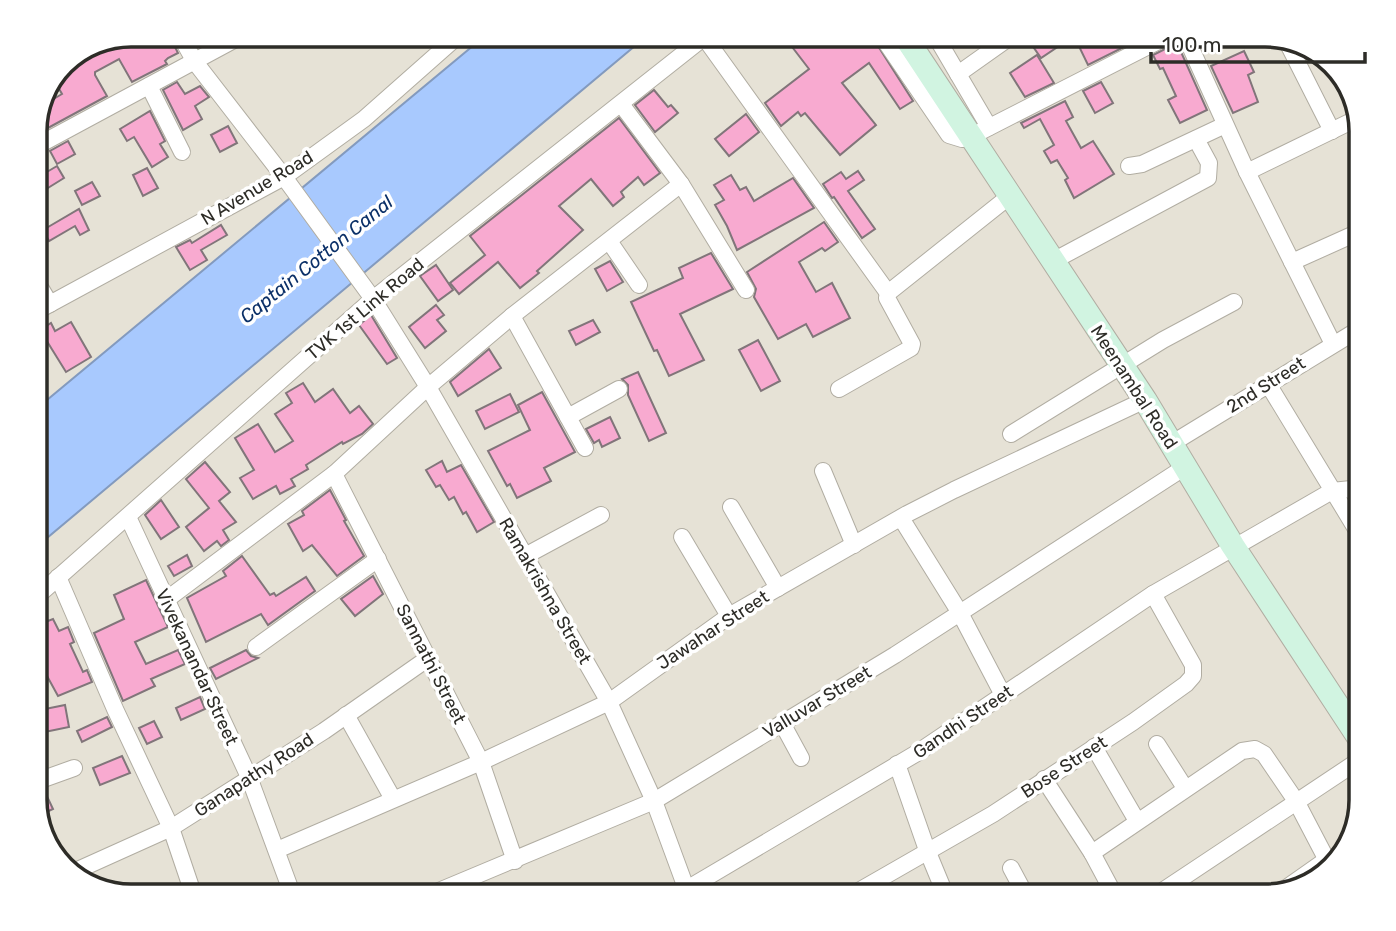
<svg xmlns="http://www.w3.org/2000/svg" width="1396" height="931" font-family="Rubik,sans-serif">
<rect width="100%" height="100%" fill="#e6e2d6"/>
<polygon fill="#a8c9fe" stroke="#839abe" stroke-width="2" points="486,35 648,35 35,548 35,410"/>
<g fill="#f8aad0" stroke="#81757a" stroke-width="2">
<polygon points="131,35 169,35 178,53 168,58 165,61 167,64 132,82 119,59 95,72 95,75 107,96 35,135 35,125 45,104 62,94 55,82 63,63"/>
<polygon points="783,35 871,35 913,101 900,109 869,63 842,83 876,125 840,155 805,113 801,116 798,112 781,126 765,103 809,69"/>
<polygon points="1025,35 1128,35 1132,43 1088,65 1074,36 1041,58"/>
<polygon points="1177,43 1207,110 1180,123 1168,100 1176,96 1163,68 1160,69 1153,55"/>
<polygon points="1244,51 1254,72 1248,75 1258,102 1233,113 1211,66"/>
<polygon points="1037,55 1054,83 1025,97 1010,73"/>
<polygon points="177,82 185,94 200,86 209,97 195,106 202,119 183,130 163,90"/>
<polygon points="1101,82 1113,103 1095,113 1083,91"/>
<polygon points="654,90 668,107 671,105 678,113 655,132 635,105"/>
<polygon points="1065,101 1073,117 1066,121 1081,148 1093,141 1114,174 1074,198 1065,180 1068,178 1057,160 1051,163 1044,151 1054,145 1040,119 1024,128 1021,123"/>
<polygon points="150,111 165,141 160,144 168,157 152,167 134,137 127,141 120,129"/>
<polygon points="746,114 759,132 729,156 715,139"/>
<polygon points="619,118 660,173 644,185 638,177 621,192 624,197 613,206 591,179 559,206 583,230 537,271 539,273 520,288 498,262 459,294 450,283 485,255 470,236"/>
<polygon points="228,126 237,143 220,152 211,135"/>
<polygon points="68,141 75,154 57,164 50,151"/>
<polygon points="57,166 64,178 35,196 35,179"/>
<polygon points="147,168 158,188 143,196 133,175"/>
<polygon points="858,171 864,180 848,191 875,229 862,238 834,197 832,198 823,184 841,172 846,179"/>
<polygon points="731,175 740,190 746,187 754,201 793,178 814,208 737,250 727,226 715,205 724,200 714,185"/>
<polygon points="92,182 100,196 82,205 75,191"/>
<polygon points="79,209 89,230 80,235 75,226 49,241 43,230"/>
<polygon points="824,222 838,242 825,251 822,248 799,262 816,292 832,283 850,318 813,337 806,324 778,339 754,297 756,289 747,272"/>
<polygon points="221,225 227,235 201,250 207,260 190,270 176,247 190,240 192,243"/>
<polygon points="711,253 733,289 680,314 704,360 669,376 657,350 654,351 631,302 683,278 679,268"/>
<polygon points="610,261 623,282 607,291 595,269"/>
<polygon points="436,265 453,290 438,301 420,276"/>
<polygon points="436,305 444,315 437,320 446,331 425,348 409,327"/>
<polygon points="371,315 397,358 387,364 359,325"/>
<polygon points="593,320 600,332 576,345 569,331"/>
<polygon points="71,322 91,357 66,372 40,330 51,323 55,331"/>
<polygon points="758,340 780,381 761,391 739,350"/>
<polygon points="489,349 501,368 458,396 450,382"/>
<polygon points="638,372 666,433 649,441 628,395 628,385 622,379"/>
<polygon points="303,383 315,402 333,389 350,413 359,406 373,424 362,434 343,444 342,442 306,465 308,469 291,479 295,486 280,494 276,486 253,499 240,478 254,470 235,438 258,424 275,452 293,441 275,414 292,403 286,393"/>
<polygon points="542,392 575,452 544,468 551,481 517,498 510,484 507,486 488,451 530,430 518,405"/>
<polygon points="510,394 519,412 485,429 476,411"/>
<polygon points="610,417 620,438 602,447 599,440 594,443 586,429"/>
<polygon points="442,461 447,472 461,465 494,522 477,532 466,512 463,514 454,497 449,500 440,485 436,487 426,470"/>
<polygon points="205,462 230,492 219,501 236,522 223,530 229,540 221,546 217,541 204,551 186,527 209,508 186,479"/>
<polygon points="330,490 346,520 344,521 364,556 337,576 312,545 303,551 288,524 304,515 302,511"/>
<polygon points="161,500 179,527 161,539 145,515"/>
<polygon points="187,555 192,566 174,576 168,566"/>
<polygon points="242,556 270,595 274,593 276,596 306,577 315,591 268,625 261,614 206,642 187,598 226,576 223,571"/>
<polygon points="373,576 383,594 355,616 341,599"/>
<polygon points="146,580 168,627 135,642 146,664 178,650 185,664 151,679 155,686 123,701 94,633 124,619 114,595"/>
<polygon points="43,612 48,621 53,619 59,631 68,627 74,642 70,644 83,672 87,670 92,682 58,696 35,654 35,616"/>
<polygon points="246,650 251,656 258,658 216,679 210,668"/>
<polygon points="200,697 205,709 181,720 176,708"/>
<polygon points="65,705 69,727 35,734 35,711"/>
<polygon points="107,717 112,727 82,742 77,731"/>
<polygon points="154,721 162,737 147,744 139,728"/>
<polygon points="122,756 130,773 100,785 93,768"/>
<polygon points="44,790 53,809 38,816 35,792"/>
</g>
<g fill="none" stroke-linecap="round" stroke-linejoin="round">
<defs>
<g id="minor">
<polyline points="180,35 195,62 284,177 373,299 428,387 609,702 654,801 689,896"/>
<polyline points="881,35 949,135 962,139 970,137 1170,35"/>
<polyline points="935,35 989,127"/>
<polyline points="1185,35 1247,172 1333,344"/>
<polyline points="704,37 888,293"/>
<polyline points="1287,42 1332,131"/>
<polyline points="958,74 1013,35"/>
<polyline points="149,86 182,152"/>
<polyline points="621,104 681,184 746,290"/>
<polyline points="35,147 243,35"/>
<polyline points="1129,166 1142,164 1225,125"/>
<polyline points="1247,172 1358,118"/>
<polyline points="1357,183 1361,193"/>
<polyline points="609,241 639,285"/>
<polyline points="1053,261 1208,178 1209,163 1196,139"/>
<polyline points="1292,262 1361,231"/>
<polyline points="35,279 50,304"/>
<polyline points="35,312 284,177 364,119 459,35"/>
<polyline points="512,316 585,448"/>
<polyline points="1268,384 1361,537"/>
<polyline points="839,389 911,348 912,344 887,298 888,293 1011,195"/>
<polyline points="568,417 619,389"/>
<polyline points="1011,434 1163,340 1234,302"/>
<polyline points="1171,444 1361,328"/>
<polyline points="823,471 854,545"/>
<polyline points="334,474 481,762 515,861"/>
<polyline points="731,507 778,588"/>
<polyline points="128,517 249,777 293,896"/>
<polyline points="901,518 960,613 1003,695"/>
<polyline points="682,537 729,616"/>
<polyline points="525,556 601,515"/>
<polyline points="58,577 115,709 171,828 194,896"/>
<polyline points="35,598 373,299 707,35"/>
<polyline points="166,600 334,474 428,387 512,316 681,184"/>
<polyline points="256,647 378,559"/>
<polyline points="346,715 393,799"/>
<polyline points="782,723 801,758"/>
<polyline points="1157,744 1185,788"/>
<polyline points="1094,747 1137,821"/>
<polyline points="897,764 927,850 946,896"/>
<polyline points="1044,779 1092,853 1115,896"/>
<polyline points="35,782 74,768"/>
<polyline points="277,850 481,762 609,702 729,616 907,514 954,490 1145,400"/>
<polyline points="1092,853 1242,751 1255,749 1264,754 1296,801 1330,866"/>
<polyline points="1011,868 1026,896"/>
<polyline points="71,873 171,828 324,731 427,659"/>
<polyline points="687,889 917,753 1153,594 1332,491 1361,488"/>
<polyline points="1279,893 1326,860"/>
<polyline points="427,896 654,801 895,655 1185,467"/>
<polyline points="850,896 993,814 1133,722 1186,684 1193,676 1193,665 1153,594"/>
<polyline points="1155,896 1361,759"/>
</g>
<polyline id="secondary" points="904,35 1145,400 1233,546 1361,741"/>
</defs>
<use href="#minor" stroke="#b1ada2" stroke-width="18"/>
<use href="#secondary" stroke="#b1ada2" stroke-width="25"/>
<use href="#minor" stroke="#fff" stroke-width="16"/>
<use href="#secondary" stroke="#d1f4e1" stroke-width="23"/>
</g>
<g text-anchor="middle" stroke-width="7" stroke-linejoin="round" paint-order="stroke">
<g font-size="18" fill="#2d2c27" stroke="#fff">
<text transform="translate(257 188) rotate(-31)" y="6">N Avenue Road</text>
<text transform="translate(365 309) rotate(-40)" y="6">TVK 1st Link Road</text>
<text transform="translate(1266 385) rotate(-32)" y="6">2nd Street</text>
<text transform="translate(1134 387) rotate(57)" y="6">Meenambal Road</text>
<text transform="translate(545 591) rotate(60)" y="6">Ramakrishna Street</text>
<text transform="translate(713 630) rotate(-33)" y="6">Jawahar Street</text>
<text transform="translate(431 664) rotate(63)" y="6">Sannathi Street</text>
<text transform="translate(197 667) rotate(65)" y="6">Vivekanandar Street</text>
<text transform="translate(817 702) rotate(-31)" y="6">Valluvar Street</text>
<text transform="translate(963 722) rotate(-34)" y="6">Gandhi Street</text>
<text transform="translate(1064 767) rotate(-33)" y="6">Bose Street</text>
<text transform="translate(254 775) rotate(-33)" y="6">Ganapathy Road</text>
</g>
<g font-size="19" font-style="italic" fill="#0b3068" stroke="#fff">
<text transform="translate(316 259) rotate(-39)" y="7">Captain Cotton Canal</text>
</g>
</g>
<path d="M0 0H1396V931H0ZM131 47H1265A84 84 0 0 1 1349 131V800A84 84 0 0 1 1265 884H131A84 84 0 0 1 47 800V131A84 84 0 0 1 131 47Z" fill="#fff" fill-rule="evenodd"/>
<path fill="none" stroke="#2d2c27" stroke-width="3.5" d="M131 47H1265A84 84 0 0 1 1349 131V800A84 84 0 0 1 1265 884H131A84 84 0 0 1 47 800V131A84 84 0 0 1 131 47Z"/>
<path d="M1151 52v10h214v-10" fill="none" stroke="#2d2c27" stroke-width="3.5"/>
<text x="1162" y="52" font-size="21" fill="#2d2c27" stroke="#ffffff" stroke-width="5" paint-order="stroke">100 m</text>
</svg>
